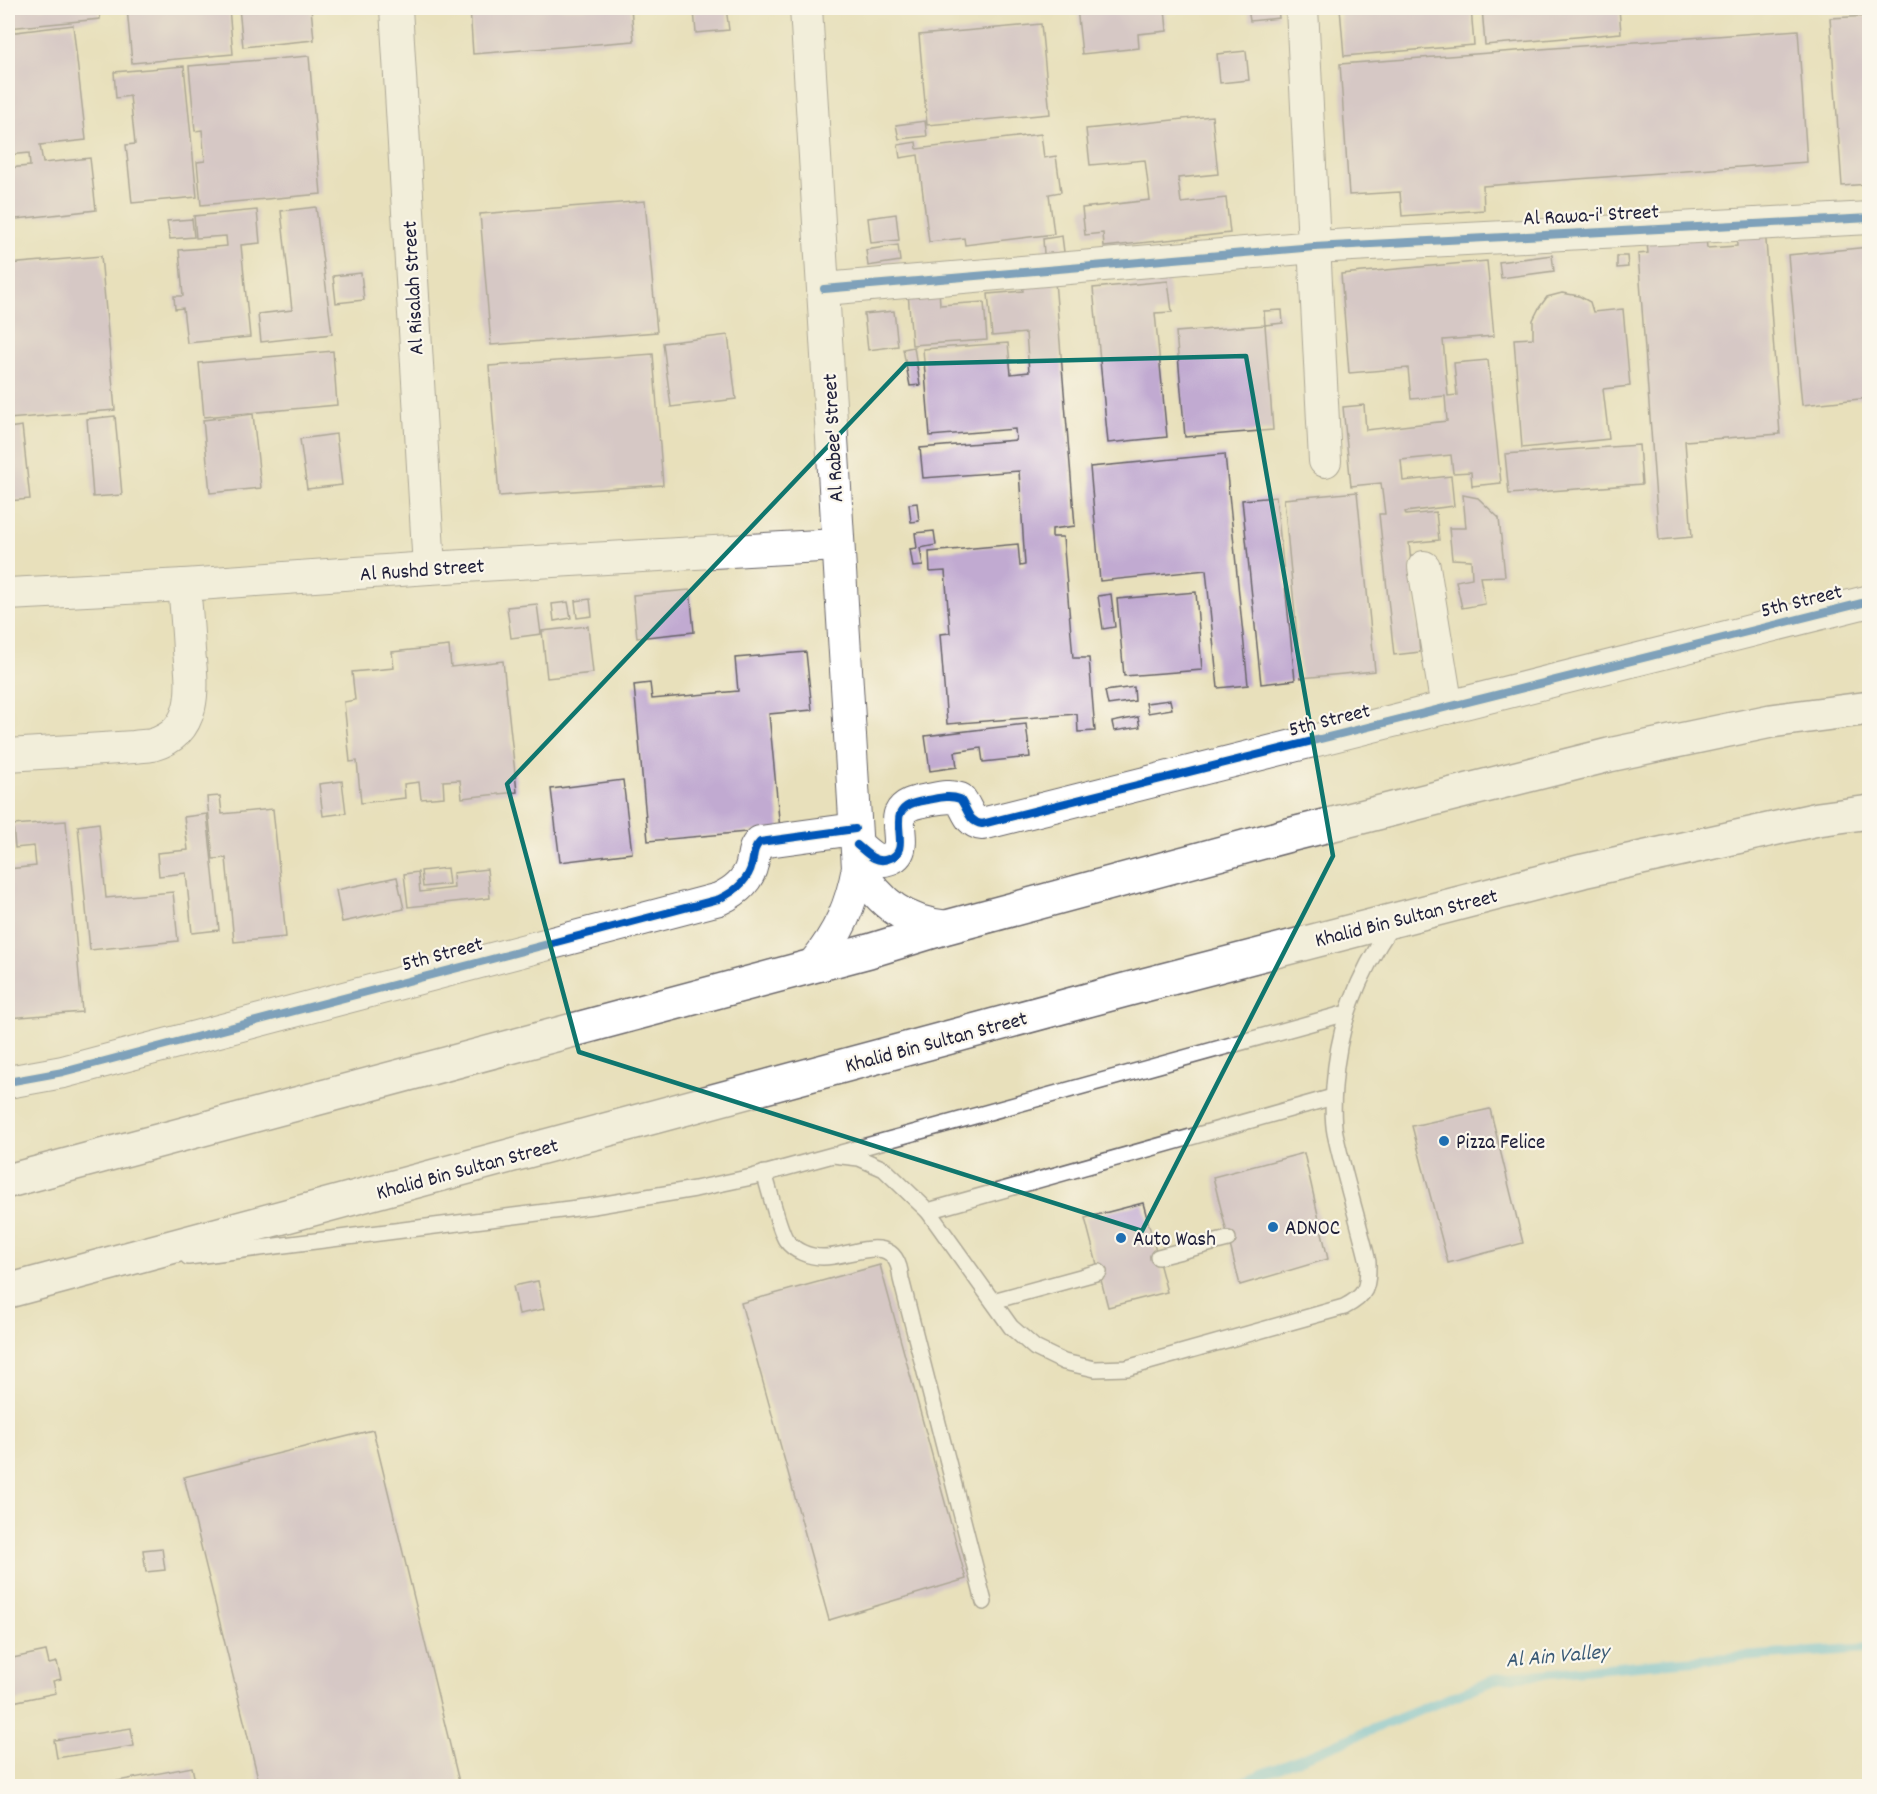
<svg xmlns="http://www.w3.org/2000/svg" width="1877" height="1794" font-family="Dekko,sans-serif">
<rect width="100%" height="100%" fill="#fbf7ec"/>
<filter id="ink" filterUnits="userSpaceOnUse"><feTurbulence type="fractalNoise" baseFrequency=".0167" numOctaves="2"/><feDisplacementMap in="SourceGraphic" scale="12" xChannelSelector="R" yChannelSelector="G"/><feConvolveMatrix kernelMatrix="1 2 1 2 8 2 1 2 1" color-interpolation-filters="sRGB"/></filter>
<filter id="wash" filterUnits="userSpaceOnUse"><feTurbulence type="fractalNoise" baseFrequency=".008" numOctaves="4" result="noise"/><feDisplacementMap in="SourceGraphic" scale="24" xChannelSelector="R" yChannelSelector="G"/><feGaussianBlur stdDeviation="1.35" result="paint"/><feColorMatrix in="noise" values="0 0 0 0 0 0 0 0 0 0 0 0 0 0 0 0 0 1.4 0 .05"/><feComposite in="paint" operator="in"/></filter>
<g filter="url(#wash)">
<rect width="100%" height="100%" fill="#e8e0bb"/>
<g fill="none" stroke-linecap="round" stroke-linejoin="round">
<polyline stroke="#66c3e4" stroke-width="10" points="1233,1786 1499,1678 1670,1662 1870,1648"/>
</g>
<g id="blocks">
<g fill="#c1aad1">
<polygon points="8,8 99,8 100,19 8,28"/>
<polygon points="127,8 229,8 233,54 132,63"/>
<polygon points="239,8 311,8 314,40 243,47"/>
<polygon points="470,8 631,8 634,41 473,54"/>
<polygon points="726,8 729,30 696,33 694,11"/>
<polygon points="1077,8 1165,8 1167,31 1138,34 1139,48 1082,54"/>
<polygon points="1248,8 1278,8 1279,18 1250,21"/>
<polygon points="1340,8 1471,8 1474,45 1344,56"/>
<polygon points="1482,8 1619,8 1621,33 1485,45"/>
<polygon points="1773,8 1792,8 1792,9 1774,12"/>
<polygon points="1869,16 1869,184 1842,186 1830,18"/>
<polygon points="1041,24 1050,114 927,125 919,35"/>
<polygon points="73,25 86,140 40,145 43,163 90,158 96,210 8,220 8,168 30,166 29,153 8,155 8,33"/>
<polygon points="1798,30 1807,162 1483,186 1484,210 1402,216 1400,192 1349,195 1340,64"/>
<polygon points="1246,51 1249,80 1220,83 1217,54"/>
<polygon points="309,56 321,194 201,205 197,162 205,161 202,130 195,131 189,66"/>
<polygon points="184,66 197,197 132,203 126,145 135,144 130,96 116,98 114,72"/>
<polygon points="1212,116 1218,174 1178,178 1181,203 1226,198 1230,233 1104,247 1103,233 1085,235 1082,208 1150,200 1145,160 1090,165 1086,129"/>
<polygon points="925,121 927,136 899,139 896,125"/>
<polygon points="1041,134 1044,158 1056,156 1061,192 1049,194 1054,234 965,245 964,238 929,242 918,155 900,158 898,145 916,142 917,149"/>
<polygon points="645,201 657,332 491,345 480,214"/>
<polygon points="316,207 332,334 261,342 258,314 292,310 281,211"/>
<polygon points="257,210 260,243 241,245 250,337 187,343 183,308 175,309 174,296 183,296 179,250 227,246 226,236 196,238 194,216"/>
<polygon points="896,214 899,240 871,243 868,218"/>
<polygon points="192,219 194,237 170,239 167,221"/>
<polygon points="1765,227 1780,434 1685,441 1692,537 1659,540 1638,254 1648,253 1646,233 1705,228 1707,248 1737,246 1736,229"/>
<polygon points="1062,236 1064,252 1044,254 1043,239"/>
<polygon points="898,245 900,261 868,266 866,250"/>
<polygon points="1869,247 1869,398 1802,405 1788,255"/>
<polygon points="1552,255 1554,271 1501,278 1499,262"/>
<polygon points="101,256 115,410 8,419 8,264"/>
<polygon points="1617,256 1627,256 1628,267 1617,268"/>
<polygon points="1487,261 1494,336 1443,340 1448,396 1457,395 1454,363 1488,360 1501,483 1472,486 1471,472 1453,473 1451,455 1401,460 1403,481 1451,476 1454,506 1405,512 1406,515 1436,512 1439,540 1409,543 1420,652 1394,655 1379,514 1385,514 1381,483 1351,486 1343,407 1364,405 1366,430 1447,421 1445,396 1411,399 1408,368 1349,373 1341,274"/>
<polygon points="361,273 364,300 336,303 333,276"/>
<polygon points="1055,281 1075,526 1052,529 1052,537 1063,537 1073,658 1089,658 1095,731 1078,732 1077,714 947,724 940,634 950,633 945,571 930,572 929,552 1018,544 1020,566 1025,565 1019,471 923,478 920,448 1016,440 1015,429 930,436 923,349 1008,343 1011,374 1029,372 1026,333 992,336 988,294 1023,291 1022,284"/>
<polygon points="1168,281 1172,312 1155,313 1167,437 1108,443 1093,288"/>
<polygon points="939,289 940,305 984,302 987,340 912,345 908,292"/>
<polygon points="1562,293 1579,296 1590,302 1593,312 1623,309 1630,386 1603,389 1609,439 1522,448 1514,339 1533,338 1533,320 1539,308 1547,297"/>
<polygon points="1282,310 1283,323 1265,325 1273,430 1185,437 1176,332 1265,325 1264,311"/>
<polygon points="894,311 898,346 868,350 864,314"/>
<polygon points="728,335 736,399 671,407 663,343"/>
<polygon points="914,347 920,385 910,386 903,349"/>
<polygon points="333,351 337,405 204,417 199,363"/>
<polygon points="653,354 663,485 499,496 489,366"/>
<polygon points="253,414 261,488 210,493 203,420"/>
<polygon points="115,416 122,495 93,497 87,419"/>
<polygon points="22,426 30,499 8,501 8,428"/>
<polygon points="336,434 342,485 307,489 300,439"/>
<polygon points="1639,445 1642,484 1509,494 1505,454"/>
<polygon points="1225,454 1248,685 1218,688 1206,570 1100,581 1090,467"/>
<polygon points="1357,492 1375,671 1301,678 1284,499"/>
<polygon points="1463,495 1478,498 1499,518 1505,576 1480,577 1485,604 1462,608 1456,581 1472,578 1471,560 1452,559 1449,528 1466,528"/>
<polygon points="1276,497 1295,680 1261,684 1242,500"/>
<polygon points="917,503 919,521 911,522 909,504"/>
<polygon points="934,531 936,545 920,548 923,566 913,567 910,549 917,548 915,533"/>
<polygon points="690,590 694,632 637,638 633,595"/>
<polygon points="1196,592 1202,670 1124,676 1117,599"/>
<polygon points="1111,594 1115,627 1103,629 1098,596"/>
<polygon points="590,599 592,616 577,618 575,601"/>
<polygon points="568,602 571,618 554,621 552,604"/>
<polygon points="537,604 541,634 511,638 507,607"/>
<polygon points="588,626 593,673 547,678 542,631"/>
<polygon points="449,646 451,667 503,661 517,792 462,798 460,780 443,781 444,797 421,799 419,782 404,784 405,798 361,803 357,761 350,762 344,702 355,700 352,672 394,668 392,652"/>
<polygon points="806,652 812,710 769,714 780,829 648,841 634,685 650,683 652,699 738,691 735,658"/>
<polygon points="1134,687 1135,701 1108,705 1105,691"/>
<polygon points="1170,700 1172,709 1148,713 1146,703"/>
<polygon points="1138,717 1140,727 1114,731 1112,722"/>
<polygon points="1026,724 1030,757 983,762 981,748 955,752 957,767 930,771 925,736"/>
<polygon points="623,780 632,853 560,862 551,789"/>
<polygon points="342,781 346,813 323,816 319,784"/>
<polygon points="220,796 222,814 273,809 286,937 234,942 226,858 213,859 207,797"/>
<polygon points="207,814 219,930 192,933 186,873 159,876 157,853 188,850 184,817"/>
<polygon points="66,821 82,1012 8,1018 8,869 36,866 34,846 15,848 13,825"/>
<polygon points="99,823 106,898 173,892 178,941 90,950 78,826"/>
<polygon points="447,868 449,884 423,887 421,871"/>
<polygon points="487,869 490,898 408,907 404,874 418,872 420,892 454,888 453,873"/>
<polygon points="397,877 404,909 342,922 336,890"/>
<polygon points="1490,1109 1523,1243 1448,1263 1412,1126"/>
<polygon points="1304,1153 1328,1259 1240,1285 1213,1177"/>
<polygon points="1143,1203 1167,1292 1108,1307 1085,1218"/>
<polygon points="880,1265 966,1579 829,1620 741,1303"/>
<polygon points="538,1281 544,1309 519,1314 513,1286"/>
<polygon points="373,1430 460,1786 260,1786 184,1477"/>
<polygon points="162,1548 165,1570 146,1572 143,1550"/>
<polygon points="46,1651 49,1664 57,1662 61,1679 53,1681 56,1693 8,1703 8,1659"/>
<polygon points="131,1728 134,1746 57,1758 54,1740"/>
<polygon points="192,1767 196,1786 96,1786 96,1785"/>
</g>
</g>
</g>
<g filter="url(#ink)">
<use href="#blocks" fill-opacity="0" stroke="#676468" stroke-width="1.5"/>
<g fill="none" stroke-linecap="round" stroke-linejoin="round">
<defs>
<g id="service">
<polyline points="841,1153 1347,1013"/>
<path d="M764 1173C769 1188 779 1230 786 1240 794 1251 809 1257 823 1257 852 1257 897 1228 901 1279L984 1602"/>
<polyline points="928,1211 1333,1097"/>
<path d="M188 1257 593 1206 695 1189 752 1177 833 1155 859 1158 884 1169 928 1211 1011 1327 1035 1348 1064 1362 1095 1369 1127 1368 1344 1307C1367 1295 1368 1288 1368 1262 1358 1219 1344 1176 1335 1133 1332 1118 1333 1102 1334 1087 1338 1025 1357 976 1392 925"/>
<polyline points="1158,1257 1228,1239"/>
<polyline points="993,1301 1099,1272"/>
</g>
<g id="minor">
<polyline points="396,8 429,568"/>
<path d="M806 8 858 868C851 906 839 933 814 964"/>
<polyline points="1302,8 1325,461"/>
<polyline points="824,289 1314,247 1870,218"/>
<polyline points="1424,567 1447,708"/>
<polyline points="8,594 184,585 429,568 837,545"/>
<path d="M8 755 134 747C140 746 147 746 152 745 198 732 193 687 189 651 188 629 186 607 184 585"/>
<path d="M857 845C866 852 875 864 888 859 909 853 895 828 900 814 905 803 918 802 928 800 939 798 949 795 960 799 968 809 968 822 982 824L1870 601"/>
<path d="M858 868C881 904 904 922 947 927"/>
<path d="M8 1082 63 1072 719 899C734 892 748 882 752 864 754 855 753 849 760 842L855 829"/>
</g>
<g id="primary">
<polyline points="8,1181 869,951 947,927 1289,835 1609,755 1771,721 1870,708"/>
<polyline points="8,1291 1125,990 1583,871 1818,819 1870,812"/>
</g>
</defs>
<use href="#service" stroke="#676468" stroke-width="18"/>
<use href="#minor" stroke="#676468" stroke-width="34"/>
<use href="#primary" stroke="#676468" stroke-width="36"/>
<use href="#service" stroke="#fff" stroke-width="15"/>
<use href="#minor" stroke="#fff" stroke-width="32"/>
<use href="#primary" stroke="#fff" stroke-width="33"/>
<defs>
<g id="cycleway">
<polyline points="824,289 1314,247 1870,218"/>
<path d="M857 845C866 852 875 864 888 859 909 853 895 828 900 814 905 803 918 802 928 800 939 798 949 795 960 799 968 809 968 822 982 824L1870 601"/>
<path d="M8 1082 63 1072 719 899C734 892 748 882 752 864 754 855 753 849 760 842L855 829"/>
</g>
</defs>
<use href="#cycleway" stroke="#fbf7ec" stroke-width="11"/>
<use href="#cycleway" stroke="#0057b8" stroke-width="8"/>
</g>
</g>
<path d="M0 0H1877V1794H0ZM1246 356 1333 856 1142 1231 579 1052 507 784 906 364Z" fill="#e8e0bb" fill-opacity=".55" fill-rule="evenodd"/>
<path fill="none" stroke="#0f766e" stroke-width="4.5" stroke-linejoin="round" d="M1246 356 1333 856 1142 1231 579 1052 507 784 906 364Z"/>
<g fill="#1f6fb2" stroke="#fbf7ec" stroke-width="2">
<circle cx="1444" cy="1141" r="6"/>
<circle cx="1273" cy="1227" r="6"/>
<circle cx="1121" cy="1238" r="6"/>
</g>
<g text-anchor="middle" stroke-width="4.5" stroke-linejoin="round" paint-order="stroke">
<g font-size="21" fill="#22223b" stroke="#fbf7ec">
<text transform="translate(1591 214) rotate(-3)" y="7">Al Rawa-i' Street</text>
<text transform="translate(412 288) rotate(-93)" y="7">Al Risalah Street</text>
<text transform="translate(832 438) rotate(-93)" y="7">Al Rabee' Street</text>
<text transform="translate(422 569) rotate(-4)" y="7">Al Rushd Street</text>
<text transform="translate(1801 600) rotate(-14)" y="7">5th Street</text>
<text transform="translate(1329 719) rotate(-14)" y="7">5th Street</text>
<text transform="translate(1406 917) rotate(-14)" y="7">Khalid Bin Sultan Street</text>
<text transform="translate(442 953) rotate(-15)" y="7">5th Street</text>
<text transform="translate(936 1041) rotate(-15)" y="7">Khalid Bin Sultan Street</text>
<text transform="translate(467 1168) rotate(-15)" y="7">Khalid Bin Sultan Street</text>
</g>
<g font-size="21" fill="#22223b" stroke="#fbf7ec" text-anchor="start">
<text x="1456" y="1148">Pizza Felice</text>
<text x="1285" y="1234">ADNOC</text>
<text x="1133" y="1245">Auto Wash</text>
</g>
<g font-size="22" font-style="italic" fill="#3a5a76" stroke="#fbf7ec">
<text transform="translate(1557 1654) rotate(-5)" y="8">Al Ain Valley</text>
</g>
</g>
<rect width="1877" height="1794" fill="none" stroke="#fbf7ec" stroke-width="30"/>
</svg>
